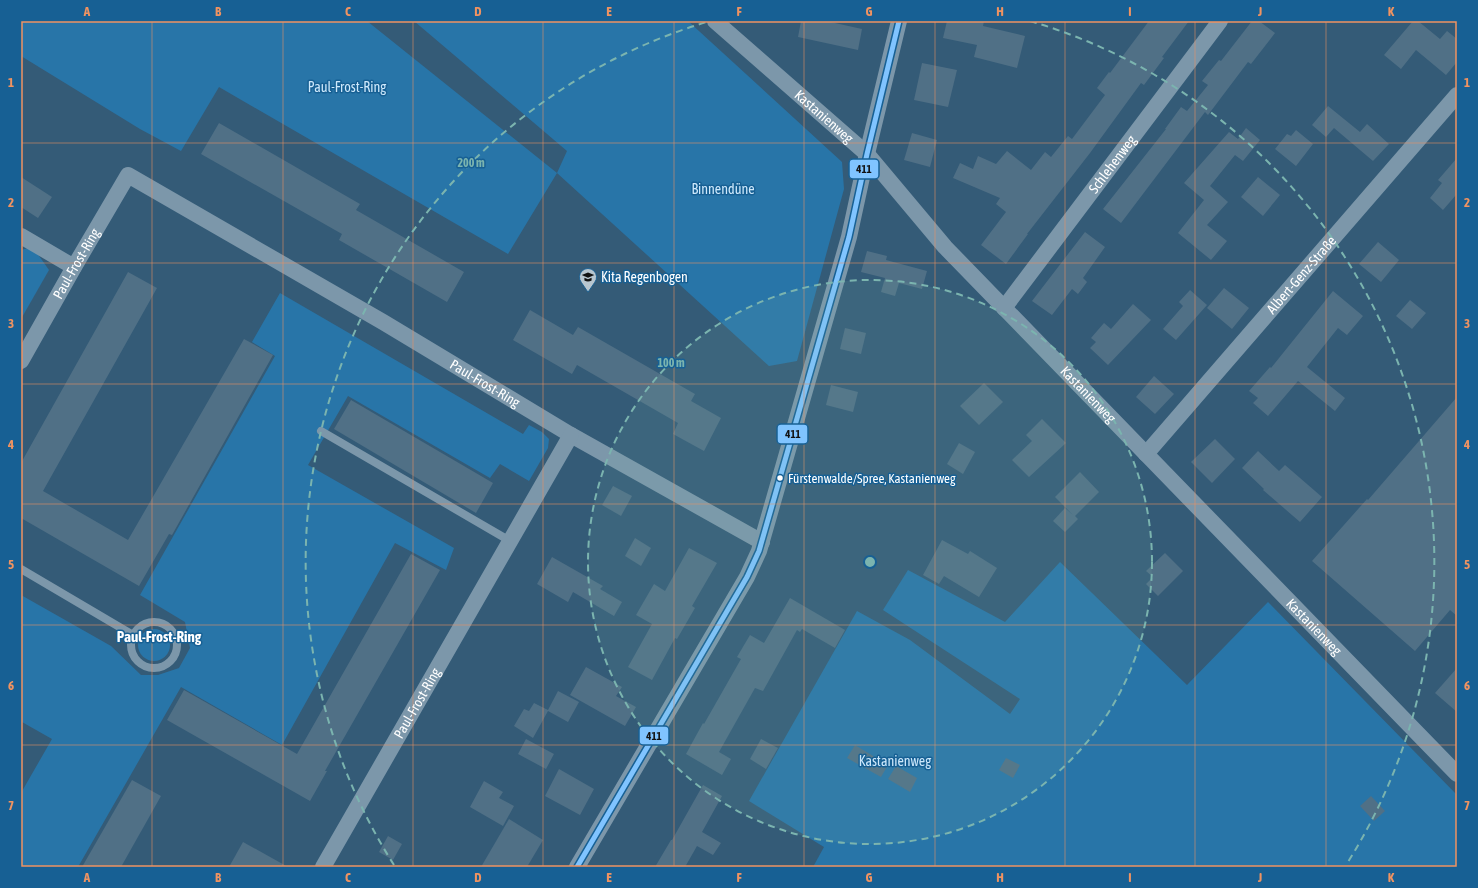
<svg xmlns="http://www.w3.org/2000/svg" width="1478" height="888" font-family="'Asap Condensed',sans-serif">
<rect width="100%" height="100%" fill="#345b77"/>
<g fill="#2875a8">
<polygon points="21,21 367,21 557,173 567,151 414,21 688,21 842,162 844,189 797,361 769,366 557,173 508,254 219,87 181,151 140,129 21,56"/>
<polygon points="28,248 37,253 49,270 21,319 21,250"/>
<polygon points="280,293 523,434 529,425 542,432 549,439 548,448 529,481 500,464 490,478 348,396 308,465 454,548 446,570 395,543 282,745 181,687 78,867 21,867 21,793 52,739 22,722 21,723 21,595 111,646 141,675 158,675 179,668 190,648 185,622 140,595 275,356 252,342"/>
<polygon points="1060,562 1187,685 1268,602 1457,795 1457,867 813,867 824,847 749,801 857,611 910,640 1010,714 1020,699 883,610 908,570 1005,622"/>
<circle cx="154" cy="645" r="16"/>
</g>
<g fill="#507086">
<polygon points="801,21 826,21 862,29 858,50 798,37"/>
<polygon points="947,21 984,21 983,26 1025,36 1017,68 974,57 977,45 943,38"/>
<polygon points="1149,21 1189,21 1162,57 1164,58 1144,85 1141,83 1090,153 1027,234 1028,234 1006,264 981,245 1006,212 996,204 1000,198 953,178 960,163 973,169 978,156 996,164 1007,151 1031,170 1045,152 1051,157 1068,136 1072,139 1105,95 1097,88 1109,72 1110,73"/>
<polygon points="1252,21 1259,21 1275,33 1251,64 1248,62 1208,115 1205,112 1121,223 1103,209 1166,129 1165,129 1181,107 1187,111 1208,85 1202,81 1219,60 1221,61"/>
<polygon points="1413,21 1418,21 1440,39 1447,31 1457,39 1457,62 1446,75 1416,50 1401,69 1384,55"/>
<polygon points="922,63 957,70 948,107 914,100"/>
<polygon points="1328,106 1360,132 1367,124 1389,144 1373,161 1334,128 1326,137 1312,125"/>
<polygon points="219,123 360,204 356,210 464,272 447,302 339,240 342,234 201,154"/>
<polygon points="1246,128 1260,140 1243,161 1235,155 1210,186 1228,202 1207,225 1227,241 1211,260 1178,233 1204,200 1184,183 1229,132 1238,139"/>
<polygon points="1296,130 1313,144 1296,166 1275,149 1287,134 1291,136"/>
<polygon points="912,133 937,140 930,167 904,160"/>
<polygon points="1457,158 1457,196 1456,195 1443,210 1430,198 1442,183 1438,180"/>
<polygon points="21,177 52,197 38,218 21,207"/>
<polygon points="1258,177 1280,195 1263,216 1241,197"/>
<polygon points="1085,232 1105,247 1083,278 1087,282 1078,294 1072,289 1052,315 1032,301"/>
<polygon points="1378,242 1399,260 1381,282 1359,264"/>
<polygon points="867,251 887,256 886,260 927,271 922,289 899,283 895,296 881,292 885,278 861,272"/>
<polygon points="128,272 157,288 43,491 128,540 244,339 273,355 172,535 169,534 139,586 21,518 21,463"/>
<polygon points="1224,288 1249,308 1232,329 1207,308"/>
<polygon points="1190,290 1207,305 1176,340 1163,329 1183,306 1179,302"/>
<polygon points="1333,291 1363,316 1347,335 1338,328 1307,367 1345,398 1335,411 1298,381 1268,416 1253,403 1258,398 1249,391 1270,367 1271,368"/>
<polygon points="1410,300 1426,313 1412,329 1396,316"/>
<polygon points="1133,304 1151,320 1108,365 1090,348 1096,342 1091,338 1104,323 1111,329"/>
<polygon points="530,310 573,335 578,327 695,394 691,401 721,418 704,451 673,434 678,423 577,365 572,374 513,340"/>
<polygon points="845,328 866,333 861,354 840,349"/>
<polygon points="1154,376 1174,394 1155,414 1136,397"/>
<polygon points="984,383 1003,402 979,425 960,406"/>
<polygon points="831,385 858,392 853,412 826,405"/>
<polygon points="1457,397 1457,616 1450,610 1415,651 1312,561 1367,499 1368,500"/>
<polygon points="351,400 493,483 476,513 334,429"/>
<polygon points="1042,419 1066,443 1029,477 1012,460 1032,441 1026,435"/>
<polygon points="1215,439 1235,459 1212,483 1191,462"/>
<polygon points="959,443 975,452 963,474 947,464"/>
<polygon points="1258,451 1279,471 1285,465 1322,497 1300,522 1263,490 1264,489 1242,468"/>
<polygon points="1080,472 1099,492 1075,516 1078,519 1065,532 1053,521 1065,508 1073,515 1055,497"/>
<polygon points="613,486 632,496 621,516 602,505"/>
<polygon points="635,538 651,548 641,566 625,556"/>
<polygon points="942,540 968,554 970,551 997,568 979,597 944,576 939,584 923,575"/>
<polygon points="689,548 717,563 692,606 695,608 677,639 675,638 652,680 628,667 652,624 636,615 654,584 665,591"/>
<polygon points="1165,553 1183,571 1158,596 1146,584 1153,577 1146,571"/>
<polygon points="411,554 440,570 325,771 327,771 310,801 167,720 184,690 297,754"/>
<polygon points="552,557 603,586 600,589 622,602 614,616 573,592 568,602 537,584"/>
<polygon points="790,598 845,630 835,648 802,629 800,632 797,630 763,691 755,688 719,752 731,759 722,775 686,754 703,723 704,724 741,659 737,657 750,635 764,643"/>
<polygon points="586,667 622,687 616,696 636,707 625,726 570,695"/>
<polygon points="1457,668 1457,712 1435,693"/>
<polygon points="558,691 579,702 568,722 548,711 533,738 514,726 524,709 529,711 534,703 548,710"/>
<polygon points="526,739 554,754 546,769 518,754"/>
<polygon points="761,739 778,748 766,769 750,759"/>
<polygon points="855,745 888,765 881,777 847,758"/>
<polygon points="1006,758 1020,765 1013,778 999,770"/>
<polygon points="896,766 917,778 910,792 888,779"/>
<polygon points="559,769 594,789 580,815 545,796"/>
<polygon points="132,780 161,796 121,867 82,867"/>
<polygon points="484,781 503,792 499,798 514,806 503,826 470,807"/>
<polygon points="703,785 722,796 702,832 721,843 713,855 697,846 685,867 655,867 671,840 672,840"/>
<polygon points="1371,796 1385,811 1374,821 1360,806"/>
<polygon points="509,819 543,840 527,867 481,867"/>
<polygon points="388,836 402,844 393,860 379,852"/>
<polygon points="243,842 288,867 229,867"/>
</g>
<g fill="none" stroke-linecap="round" stroke-linejoin="round">
<g stroke="#7c97aa" stroke-width="8">
<polyline points="321,431 510,541"/>
<polyline points="21,569 133,635"/>
<circle cx="154" cy="645" r="23"/>
</g>
<g stroke="#7c97aa" stroke-width="16">
<path id="s1" d="M715 21 867 154 945 247 1457 774"/>
<polyline points="21,236 74,267"/>
<path id="s2" d="M1004 308 1220 21"/>
<path id="s3" d="M21 361 74 267 128 175 383 322 571 435 762 542"/>
<path id="s4" d="M1146 454 1457 95"/>
<path id="s5" d="M323 867 571 435"/>
<polyline points="577,867 747,577 759,551 849,237 867,154 899,21"/>
</g>
<defs>
<polyline id="bus-1" points="577,867 747,577 759,551 849,237 867,154 899,21"/>
</defs>
<use href="#bus-1" stroke="#176094" stroke-width="8"/>
<use href="#bus-1" stroke="#80c4ff" stroke-width="5"/>
</g>
<path fill="none" stroke="#f09361" stroke-width="1" stroke-opacity="0.55" d="M152 21V867M283 21V867M413 21V867M543 21V867M674 21V867M804 21V867M935 21V867M1065 21V867M1195 21V867M1326 21V867M21 143H1457M21 263H1457M21 384H1457M21 504H1457M21 625H1457M21 745H1457"/>
<circle cx="870" cy="562" r="282" fill="#7bb4af" fill-opacity=".12"/>
<g fill="none" stroke="#7bb4af" stroke-width="2" stroke-dasharray="7 5">
<circle cx="870" cy="562" r="282"/>
<path d="M394 865A564 564 0 0 1 710 21M1030 21A564 564 0 0 1 1346 865"/>
</g>
<defs>
<symbol id="school-pin" viewBox="-11 -11 22 30"><path d="M0 17L-7.5 6A9.5 9.5 0 1 1 7.5 6Z" fill="#b8c6cf" stroke="#176094"/><path d="M0-5L7-2L0 1L-7-2ZM-4 1L0 2.5L4 1V4Q0 6-4 4Z" fill="#111"/></symbol>
</defs>
<g fill-rule="evenodd">
<use href="#school-pin" x="578" y="267" width="20" height="27"/>
</g>
<circle fill="#fff" stroke="#176094" stroke-width="1.5" cx="780" cy="478" r="3.5"/>
<g text-anchor="middle" stroke-width="3" stroke-linejoin="round" paint-order="stroke">
<g font-size="13" fill="#fff" stroke="#176094" text-anchor="start">
<text x="788" y="483">Fürstenwalde/Spree, Kastanienweg</text>
</g>
<g font-size="14" fill="#cee9fc" stroke="#176094">
<text x="347" y="92">Paul-Frost-Ring</text>
<text x="723" y="194">Binnendüne</text>
<text x="895" y="766">Kastanienweg</text>
</g>
<g font-size="14" fill="#fff" stroke="#176094">
<text dy="5" stroke="none"><textPath href="#s1" startOffset="145">Kastanienweg</textPath></text>
<text dy="5" stroke="none"><textPath href="#s2" startOffset="180">Schlehenweg</textPath></text>
<text dy="5" stroke="none"><textPath href="#s3" startOffset="112">Paul-Frost-Ring</textPath></text>
<text dy="5" stroke="none"><textPath href="#s4" startOffset="237">Albert-Genz-Straße</textPath></text>
<text dy="5" stroke="none"><textPath href="#s3" startOffset="628">Paul-Frost-Ring</textPath></text>
<text dy="5" stroke="none"><textPath href="#s1" startOffset="529">Kastanienweg</textPath></text>
<text dy="5" stroke="none"><textPath href="#s1" startOffset="853">Kastanienweg</textPath></text>
<text dy="5" stroke="none"><textPath href="#s5" startOffset="189">Paul-Frost-Ring</textPath></text>
</g>
<g font-size="14" fill="#fff" stroke="#176094" text-anchor="start">
<text x="601" y="282">Kita Regenbogen</text>
</g>
<g font-size="15" font-weight="bold" fill="#fff" stroke="#176094">
<text x="159" y="642">Paul-Frost-Ring</text>
</g>
</g>
<circle cx="870" cy="562" r="6" fill="#7bb4af" stroke="#176094" stroke-width="2"/>
<g font-size="12" text-anchor="middle" font-weight="bold" fill="#7bb4af" stroke="#176094" stroke-width="3" stroke-linejoin="round" paint-order="stroke">
<text x="471" y="167">200 m</text>
<text x="671" y="367">100 m</text>
</g>
<g stroke="#176094" stroke-width="1.5">
<rect x="849" y="159" width="30" height="20" rx="4" fill="#80c4ff"/>
<rect x="777" y="424" width="31" height="20" rx="4" fill="#80c4ff"/>
<rect x="639" y="726" width="30" height="19" rx="4" fill="#80c4ff"/>
</g>
<g font-size="11" text-anchor="middle" font-weight="bold" fill="#111">
<text x="864" y="173">411</text>
<text x="793" y="438">411</text>
<text x="654" y="740">411</text>
</g>
<rect width="1478" height="888" fill="none" stroke="#176094" stroke-width="44"/>
<rect x="22" y="22" width="1434" height="844" fill="none" stroke="#f09361" stroke-width="1.5"/>
<g font-size="13" text-anchor="middle" font-weight="bold" fill="#f09361">
<text x="87" y="16">A</text>
<text x="218" y="16">B</text>
<text x="348" y="16">C</text>
<text x="478" y="16">D</text>
<text x="609" y="16">E</text>
<text x="739" y="16">F</text>
<text x="869" y="16">G</text>
<text x="1000" y="16">H</text>
<text x="1130" y="16">I</text>
<text x="1260" y="16">J</text>
<text x="1391" y="16">K</text>
<text x="11" y="87">1</text>
<text x="1467" y="87">1</text>
<text x="11" y="207">2</text>
<text x="1467" y="207">2</text>
<text x="11" y="328">3</text>
<text x="1467" y="328">3</text>
<text x="11" y="449">4</text>
<text x="1467" y="449">4</text>
<text x="11" y="569">5</text>
<text x="1467" y="569">5</text>
<text x="11" y="690">6</text>
<text x="1467" y="690">6</text>
<text x="11" y="810">7</text>
<text x="1467" y="810">7</text>
<text x="87" y="882">A</text>
<text x="218" y="882">B</text>
<text x="348" y="882">C</text>
<text x="478" y="882">D</text>
<text x="609" y="882">E</text>
<text x="739" y="882">F</text>
<text x="869" y="882">G</text>
<text x="1000" y="882">H</text>
<text x="1130" y="882">I</text>
<text x="1260" y="882">J</text>
<text x="1391" y="882">K</text>
</g>
</svg>
